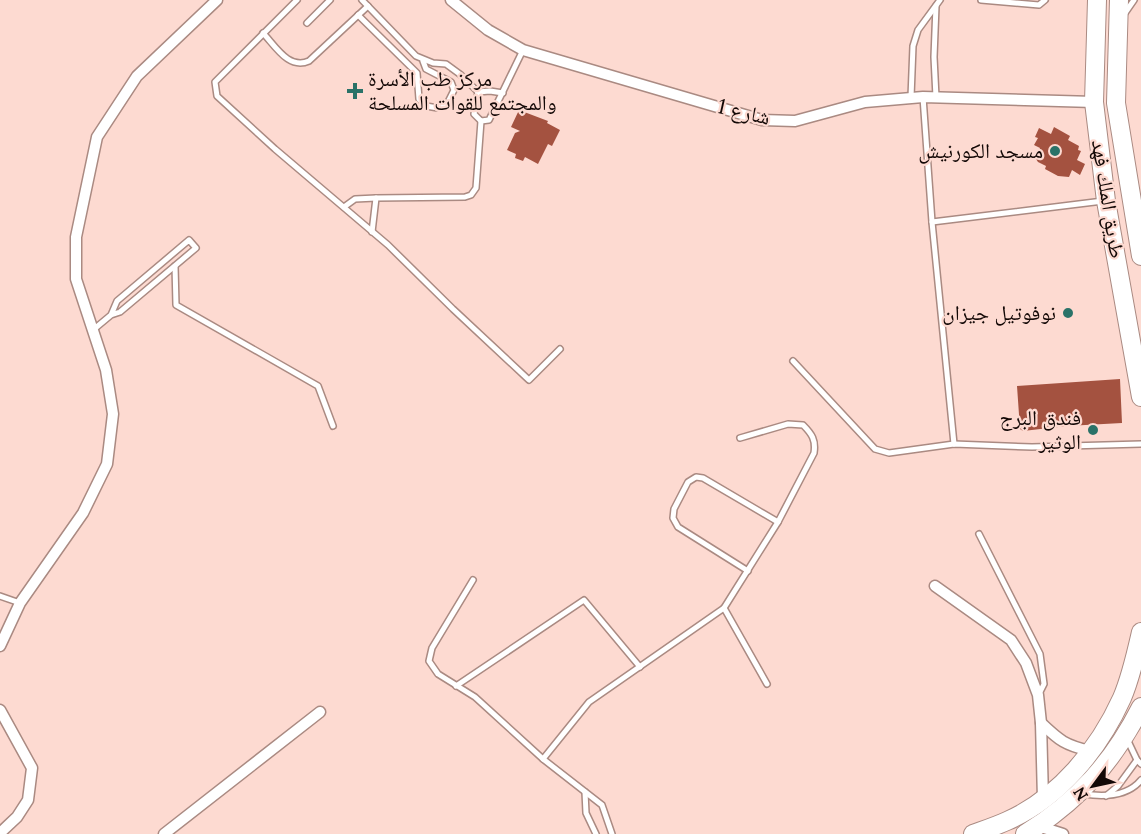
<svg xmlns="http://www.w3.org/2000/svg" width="1141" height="834" font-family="Lora,'Noto Naskh Arabic',serif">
<rect width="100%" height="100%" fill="#fddad1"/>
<g fill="#a45240">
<polygon points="519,110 548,121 547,123 560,130 552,146 548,144 538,164 525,157 523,161 515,158 516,154 507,150 515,133 520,131 511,127"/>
<polygon points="1054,127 1070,136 1068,140 1079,146 1078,150 1081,151 1077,160 1085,164 1080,175 1072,170 1069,177 1058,176 1045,169 1046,166 1038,162 1036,159 1040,148 1034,145 1038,138 1035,137 1039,128 1051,134"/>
<polygon points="1120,379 1122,423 1067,426 1023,431 1020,429 1017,386"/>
</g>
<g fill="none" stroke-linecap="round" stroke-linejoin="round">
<defs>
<g id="service">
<polyline points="297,0 215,82 217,96 275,149 388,245 453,309 529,380 560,349"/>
<polyline points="362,0 416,56 433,63 446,64 461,75 478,92 490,91 503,93"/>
<polyline points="981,0 1039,5 1045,0"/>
<polyline points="1125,13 1134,0"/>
<polyline points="358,15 417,73 419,99 426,106 438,108 448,102 454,90 451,82 426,69 423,61"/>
<polyline points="307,23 330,0"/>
<path d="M263 33C276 47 289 70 309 61L368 6"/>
<polyline points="478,92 474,114 481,121 489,120 523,50"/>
<polyline points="911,97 913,46 918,30 940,0"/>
<polyline points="923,97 932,222 954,444"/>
<polyline points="936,97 934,57 936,6"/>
<polyline points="344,207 355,199 376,198"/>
<polyline points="932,222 1103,201"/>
<polyline points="372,232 376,198 465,197 471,195 476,188 481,121"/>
<polyline points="175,266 176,305 318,386 333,426"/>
<polyline points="93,330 111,315 117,301 189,240 196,248 120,312 111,315"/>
<polyline points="793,361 875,449 889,453 954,444 1032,447 1141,444"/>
<polyline points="979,534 1040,654 1044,684 1039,694"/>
<polyline points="748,571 678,527 673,518 674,509 688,482 696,477 703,478 778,522"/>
<polyline points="473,580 432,648 429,661 438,674 475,697 543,759 602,805 612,834"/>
<polyline points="0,596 20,603"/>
<path d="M724 608 778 522 814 453C816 440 812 434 803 425L788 424 740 438"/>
<polyline points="456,686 584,600 640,667"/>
<polyline points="1127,739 1137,760 1141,764"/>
<polyline points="543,759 589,702 724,608 767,684"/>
<polyline points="585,792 586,813 596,834"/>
<path d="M1084 794C1104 797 1127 797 1141 780"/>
<polyline points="1106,796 1118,786 1137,760"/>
</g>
<g id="minor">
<polyline points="451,0 488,30 523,50 762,120 795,121 865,102 923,97 1094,102"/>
<polyline points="935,586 1011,640 1026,663 1038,695 1041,723 1043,799"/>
<polyline points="0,646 20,603 83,513 107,464 113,414 106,370 76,279 76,237 97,137 137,76 217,0"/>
<polyline points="0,710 32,768 28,800 17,817 0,833"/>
<path d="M1041 723C1060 741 1065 745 1090 751"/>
<polyline points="1038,826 1063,834"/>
<polyline points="164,834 320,712"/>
</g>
<g id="primary">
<polyline points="1097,0 1094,102 1106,201 1141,397"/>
<polyline points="1119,0 1116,103 1141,256"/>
<path d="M973 834C984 830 996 826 1007 821 1059 798 1099 749 1122 698 1131 677 1136 654 1141 632"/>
<path d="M1025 834C1078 801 1113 762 1141 707"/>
</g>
</defs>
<use href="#service" stroke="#aa8a82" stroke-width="8"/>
<use href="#minor" stroke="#aa8a82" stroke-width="13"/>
<use href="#primary" stroke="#aa8a82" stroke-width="20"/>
<use href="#service" stroke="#fff" stroke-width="5"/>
<use href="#minor" stroke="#fff" stroke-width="10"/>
<use href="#primary" stroke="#fff" stroke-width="18"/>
</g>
<g fill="#2a7268" stroke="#fddad1" stroke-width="2">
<path d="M352 82h6v6h6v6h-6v6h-6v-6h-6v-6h6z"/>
<circle cx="1055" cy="151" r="6"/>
<circle cx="1068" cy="313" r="6"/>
<circle cx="1093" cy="430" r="6"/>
</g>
<g text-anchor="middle" stroke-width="4.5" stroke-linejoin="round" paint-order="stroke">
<g font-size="21" fill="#130806" stroke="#fddad1" text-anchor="end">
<text x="368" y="86" text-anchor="start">مركز طب الأسرة<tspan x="368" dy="24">والمجتمع للقوات المسلحة</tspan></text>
<text x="1043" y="158">مسجد الكورنيش</text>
<text x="1056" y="320">نوفوتيل جيزان</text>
<text x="1081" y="425">فندق البرج<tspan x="1081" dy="24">الوثير</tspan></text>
</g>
<g font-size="21" fill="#130806" stroke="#fddad1">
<text transform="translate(744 112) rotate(13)" y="7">شارع 1</text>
<text transform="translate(1108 199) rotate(81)" y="7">طريق الملك فهد</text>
</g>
</g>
<g transform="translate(1093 786) rotate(237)" stroke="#fddad1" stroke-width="4.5" paint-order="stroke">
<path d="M0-4.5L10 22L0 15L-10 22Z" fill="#130806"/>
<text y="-9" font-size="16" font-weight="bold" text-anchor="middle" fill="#130806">N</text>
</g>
</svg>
